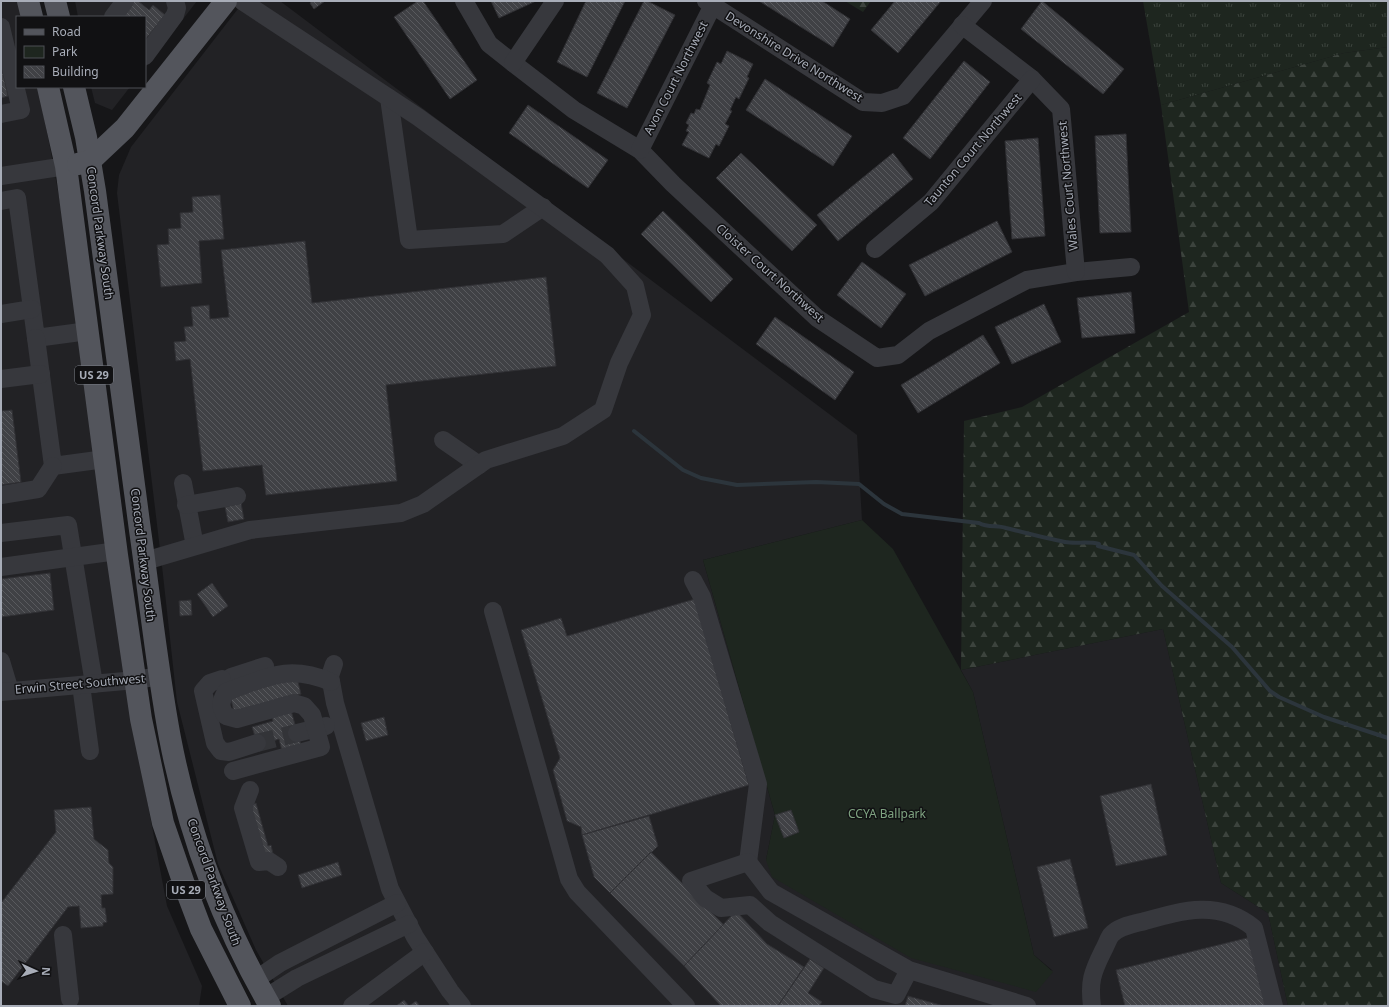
<svg xmlns="http://www.w3.org/2000/svg" width="1389" height="1007" font-family="'Noto Sans',sans-serif">
<defs>
<pattern id="grass-tufts" width="24" height="20" patternUnits="userSpaceOnUse"><rect width="24" height="20" fill="#1e261f"/><path d="M3 7l-1-3M5 7V3M7 7l1-3M15 17l-1-3M17 17v-4M19 17l1-3" fill="none" stroke="#3c433d"/></pattern>
<pattern id="forest-firs" width="22" height="20" patternUnits="userSpaceOnUse"><rect width="22" height="20" fill="#1e261f"/><path d="M5 1l3.5 6h-7zM16 11l3.5 6h-7z" fill="#3c433d"/></pattern>
<pattern id="building-back-hatch" width="6" height="6" patternUnits="userSpaceOnUse"><rect width="6" height="6" fill="#404145"/><path d="M-1 5l2 2M0 0l6 6M5-1l2 2" fill="none" stroke="#595a5e"/></pattern>
</defs>
<rect width="100%" height="100%" fill="#161618"/>
<g fill="#222225">
<polygon points="1,1 20,1 23,17 17,17 17,87 38,87 50,147 72,268 139,757 167,906 202,986 199,1006 1,1006"/>
<polygon points="75,1 197,1 145,68 145,17 78,17"/>
<polygon points="244,1 280,1 857,435 862,520 703,560 775,815 766,860 1053,971 1034,955 973,692 961,670 1163,629 1221,883 1268,913 1288,1006 288,1006 256,950 218,864 177,702 162,566 117,193 119,175 131,147"/>
<polygon points="91,87 130,87 112,110 95,103"/>
</g>
<polygon fill="url(#grass-tufts)" points="1143,1 1388,1 1388,47 1344,53 1161,105"/>
<g fill="url(#forest-firs)">
<polygon points="845,1 871,1 863,12"/>
<polygon points="1388,47 1388,1006 1288,1006 1268,913 1221,883 1163,629 961,670 964,421 1022,407 1189,312 1161,105 1344,53"/>
</g>
<polygon fill="#1e261f" points="862,520 893,549 973,692 1034,955 1053,972 1036,992 911,958 772,877 766,860 775,815 703,560"/>
<g fill="none" stroke-linecap="round" stroke-linejoin="round">
<path stroke="#2c353c" stroke-width="4" d="M634 431 683 470 701 478 737 485 816 482 859 484 884 504 902 514 979 523C988 528 997 525 1006 528 1026 533 1045 538 1065 542 1076 544 1088 541 1099 544L1098 546 1134 555 1162 586 1232 647 1270 691 1279 697 1324 717 1388 738"/>
</g>
<g fill="url(#building-back-hatch)" stroke="#303034">
<polygon points="134,1 138,1 149,10 153,5 165,15 145,40 145,17 121,17"/>
<polygon points="312,1 325,1 314,9 310,3"/>
<polygon points="418,1 423,1 477,80 450,99 394,17"/>
<polygon points="491,1 536,1 499,18"/>
<polygon points="586,1 625,1 587,77 557,62"/>
<polygon points="644,1 647,1 675,15 627,108 597,93"/>
<polygon points="759,1 822,1 850,19 833,47"/>
<polygon points="895,1 941,1 898,53 871,30"/>
<polygon points="1042,1 1124,69 1103,94 1021,29"/>
<polygon points="727,51 753,64 747,77 749,78 739,99 736,97 730,110 732,111 725,124 729,126 719,146 716,144 709,158 682,145 689,132 686,131 689,125 686,123 691,113 694,114 696,109 700,110 710,85 707,83 717,62 721,64"/>
<polygon points="964,61 990,82 930,159 903,138"/>
<polygon points="1,65 8,96 1,98"/>
<polygon points="765,79 852,136 833,166 746,110"/>
<polygon points="528,105 608,160 588,188 509,133"/>
<polygon points="1126,134 1131,232 1100,233 1095,136"/>
<polygon points="1038,138 1045,236 1012,239 1005,141"/>
<polygon points="741,153 817,225 792,251 716,178"/>
<polygon points="893,153 913,179 838,241 817,215"/>
<polygon points="220,195 224,239 199,241 202,283 161,287 157,245 169,244 168,229 181,228 180,213 193,212 192,197"/>
<polygon points="663,211 733,279 711,302 641,234"/>
<polygon points="997,221 1012,252 925,296 909,265"/>
<polygon points="305,241 312,303 546,277 556,366 386,385 397,481 266,495 262,465 203,471 190,359 176,361 174,342 186,341 184,327 193,326 191,307 209,305 210,319 229,317 221,250"/>
<polygon points="862,262 906,294 881,328 837,295"/>
<polygon points="1131,292 1135,333 1082,338 1077,298"/>
<polygon points="1044,304 1061,342 1012,364 995,327"/>
<polygon points="775,317 854,372 835,400 756,344"/>
<polygon points="983,335 1000,363 918,413 901,385"/>
<polygon points="12,410 21,482 1,485 1,411"/>
<polygon points="241,503 244,519 228,522 225,507"/>
<polygon points="50,573 54,610 1,617 1,579"/>
<polygon points="212,583 228,606 213,617 197,594"/>
<polygon points="695,599 749,785 582,835 581,827 567,821 553,770 560,758 521,630 561,618 567,636"/>
<polygon points="191,600 192,615 180,616 179,601"/>
<polygon points="297,678 301,694 234,711 230,696"/>
<polygon points="290,707 301,745 282,751 279,739 258,746 252,727 273,721 271,713"/>
<polygon points="384,717 388,735 366,741 361,723"/>
<polygon points="1151,784 1167,855 1116,866 1100,796"/>
<polygon points="256,803 268,846 271,845 273,854 261,857 251,805"/>
<polygon points="91,807 94,839 108,850 109,863 113,867 113,894 101,895 102,908 105,908 107,922 103,923 103,926 81,928 79,906 68,907 8,986 1,981 1,903 56,832 54,810"/>
<polygon points="791,810 799,832 784,838 775,815"/>
<polygon points="649,816 658,846 610,893 594,877 582,835"/>
<polygon points="651,852 724,925 684,966 610,893"/>
<polygon points="1070,859 1088,928 1054,937 1037,867"/>
<polygon points="338,862 342,875 302,888 298,875"/>
<polygon points="736,911 767,944 804,967 778,1006 721,1006 684,966"/>
<polygon points="1251,937 1268,1006 1125,1006 1116,970"/>
<polygon points="810,959 824,968 808,993 822,1002 819,1006 778,1006"/>
<polygon points="908,996 944,1006 905,1006"/>
<polygon points="404,1000 409,1006 416,1001 420,1006 396,1006"/>
</g>
<g fill="none" stroke-linecap="round" stroke-linejoin="round">
<polyline stroke="#333438" stroke-width="18" stroke-dasharray="18 9" stroke-linecap="butt" points="257,743 297,733"/>
<g stroke="#37383d" stroke-width="18">
<polyline points="464,1 489,44 513,63 574,110 640,150 673,184 817,318 877,358 898,355 929,331 1027,280 1076,272 1131,267"/>
<polyline points="706,1 863,102 882,103 903,96 983,1"/>
<polyline points="113,17 125,1"/>
<polyline points="962,25 1032,79 1061,109 1076,272"/>
<polyline points="1,27 21,110 1,114"/>
<polyline points="145,56 175,15 177,8 175,1"/>
<polyline points="513,63 555,1"/>
<polyline points="389,98 409,240 503,234 543,207"/>
<polyline points="640,150 713,5"/>
<polyline points="1,176 66,166"/>
<polyline points="1,201 17,198 36,338 88,331"/>
<polyline points="875,249 931,202 1032,79"/>
<polyline points="1,314 32,309"/>
<polyline points="36,338 53,466 105,459"/>
<polyline points="1,379 41,374"/>
<polyline points="443,440 479,465"/>
<polyline points="183,483 195,546"/>
<polyline points="1,495 38,489 53,466"/>
<polyline points="186,505 237,496"/>
<polyline points="1,533 68,525 94,684"/>
<polyline points="145,561 250,530 401,513 423,504 486,460 563,436 603,410 619,363 642,315 635,286 607,255 418,117 242,1"/>
<polyline points="1,567 117,551"/>
<polyline points="693,580 702,597 758,784 748,862"/>
<polyline points="493,611 569,879 577,892 686,1006"/>
<polyline points="1,661 10,691"/>
<polyline points="334,664 330,676 335,703 390,889 415,937 450,991 462,1006"/>
<polyline points="231,677 265,666"/>
<polyline points="222,679 210,683 203,691 215,743 221,751 229,752 257,743"/>
<polyline points="81,685 90,751"/>
<polyline points="1,692 136,680 160,676"/>
<polyline points="297,733 326,726"/>
<path d="M233 771 321 747 312 715 304 706 294 703 237 719 226 716C220 707 220 702 226 692 268 677 288 664 331 682"/>
<polyline points="250,790 243,808 259,862 269,861 278,867"/>
<polyline points="63,935 70,999"/>
<polyline points="909,970 896,995 874,989 770,923 750,905 721,908 705,898 691,881 748,862 771,892 909,970 1027,1006"/>
<polyline points="255,980 280,963 397,903"/>
<polyline points="265,998 297,978 409,924"/>
<polyline points="352,1006 425,952"/>
<path d="M1092 1006C1089 982 1092 973 1103 951 1106 946 1108 939 1111 935 1119 926 1134 924 1145 921 1184 910 1219 900 1254 928L1274 1006"/>
</g>
<g stroke="#53555c" stroke-width="22">
<polyline points="28,1 32,17"/>
<polyline points="55,1 59,17"/>
<polyline points="48,87 66,166 117,555 141,719 163,823 184,884 201,929 240,1006"/>
<path d="M74 87 86 137 95 191C110 304 125 417 140 530 150 599 157 669 170 738 188 832 223 924 270 1006"/>
<polyline points="78,164 90,161 125,128 226,1"/>
</g>
</g>
<g text-anchor="middle" stroke-width="3" stroke-linejoin="round" paint-order="stroke">
<g fill="#111113" stroke="#7b7e86" stroke-width="1">
<rect x="75" y="366" width="38" height="18" rx="3"/>
<rect x="167" y="881" width="38" height="18" rx="3"/>
</g>
<g font-size="11" font-weight="bold" fill="#a8adb8">
<text x="94" y="379">US 29</text>
<text x="186" y="894">US 29</text>
</g>
<g font-size="12" fill="#a8adb8" stroke="#111113">
<text transform="translate(794 57) rotate(32)" y="4">Devonshire Drive Northwest</text>
<text transform="translate(676 78) rotate(-63)" y="4">Avon Court Northwest</text>
<text transform="translate(973 150) rotate(-50)" y="4">Taunton Court Northwest</text>
<text transform="translate(1068 186) rotate(-95)" y="4">Wales Court Northwest</text>
<text transform="translate(100 233) rotate(82)" y="4">Concord Parkway South</text>
<text transform="translate(770 273) rotate(42)" y="4">Cloister Court Northwest</text>
<text transform="translate(143 555) rotate(83)" y="4">Concord Parkway South</text>
<text transform="translate(80 684) rotate(-5)" y="4">Erwin Street Southwest</text>
<text transform="translate(214 882) rotate(70)" y="4">Concord Parkway South</text>
</g>
<g font-size="12" fill="#7fa381" stroke="#111113">
<text x="887" y="818">CCYA Ballpark</text>
</g>
</g>
<rect width="1389" height="1007" fill="none" stroke="#a8adb8" stroke-width="4"/>
<rect x="16" y="16" width="130" height="72" fill="#111113" stroke="#4d4f55"/>
<rect x="24" y="29" width="20" height="6" fill="#53555c" stroke="#4d4f55"/>
<text x="52" y="36" font-size="12" fill="#a8adb8">Road</text>
<rect x="24" y="46" width="20" height="12" fill="#1e261f" stroke="#4d4f55"/>
<text x="52" y="56" font-size="12" fill="#a8adb8">Park</text>
<rect x="24" y="66" width="20" height="12" fill="url(#building-back-hatch)" stroke="#4d4f55"/>
<text x="52" y="76" font-size="12" fill="#a8adb8">Building</text>
<g transform="translate(36 971) rotate(93)" stroke="#111113" stroke-width="3" paint-order="stroke">
<path d="M0-3L7 15L0 10L-7 15Z" fill="#a8adb8"/>
<text y="-6" font-size="11" font-weight="bold" text-anchor="middle" fill="#a8adb8">N</text>
</g>
</svg>
